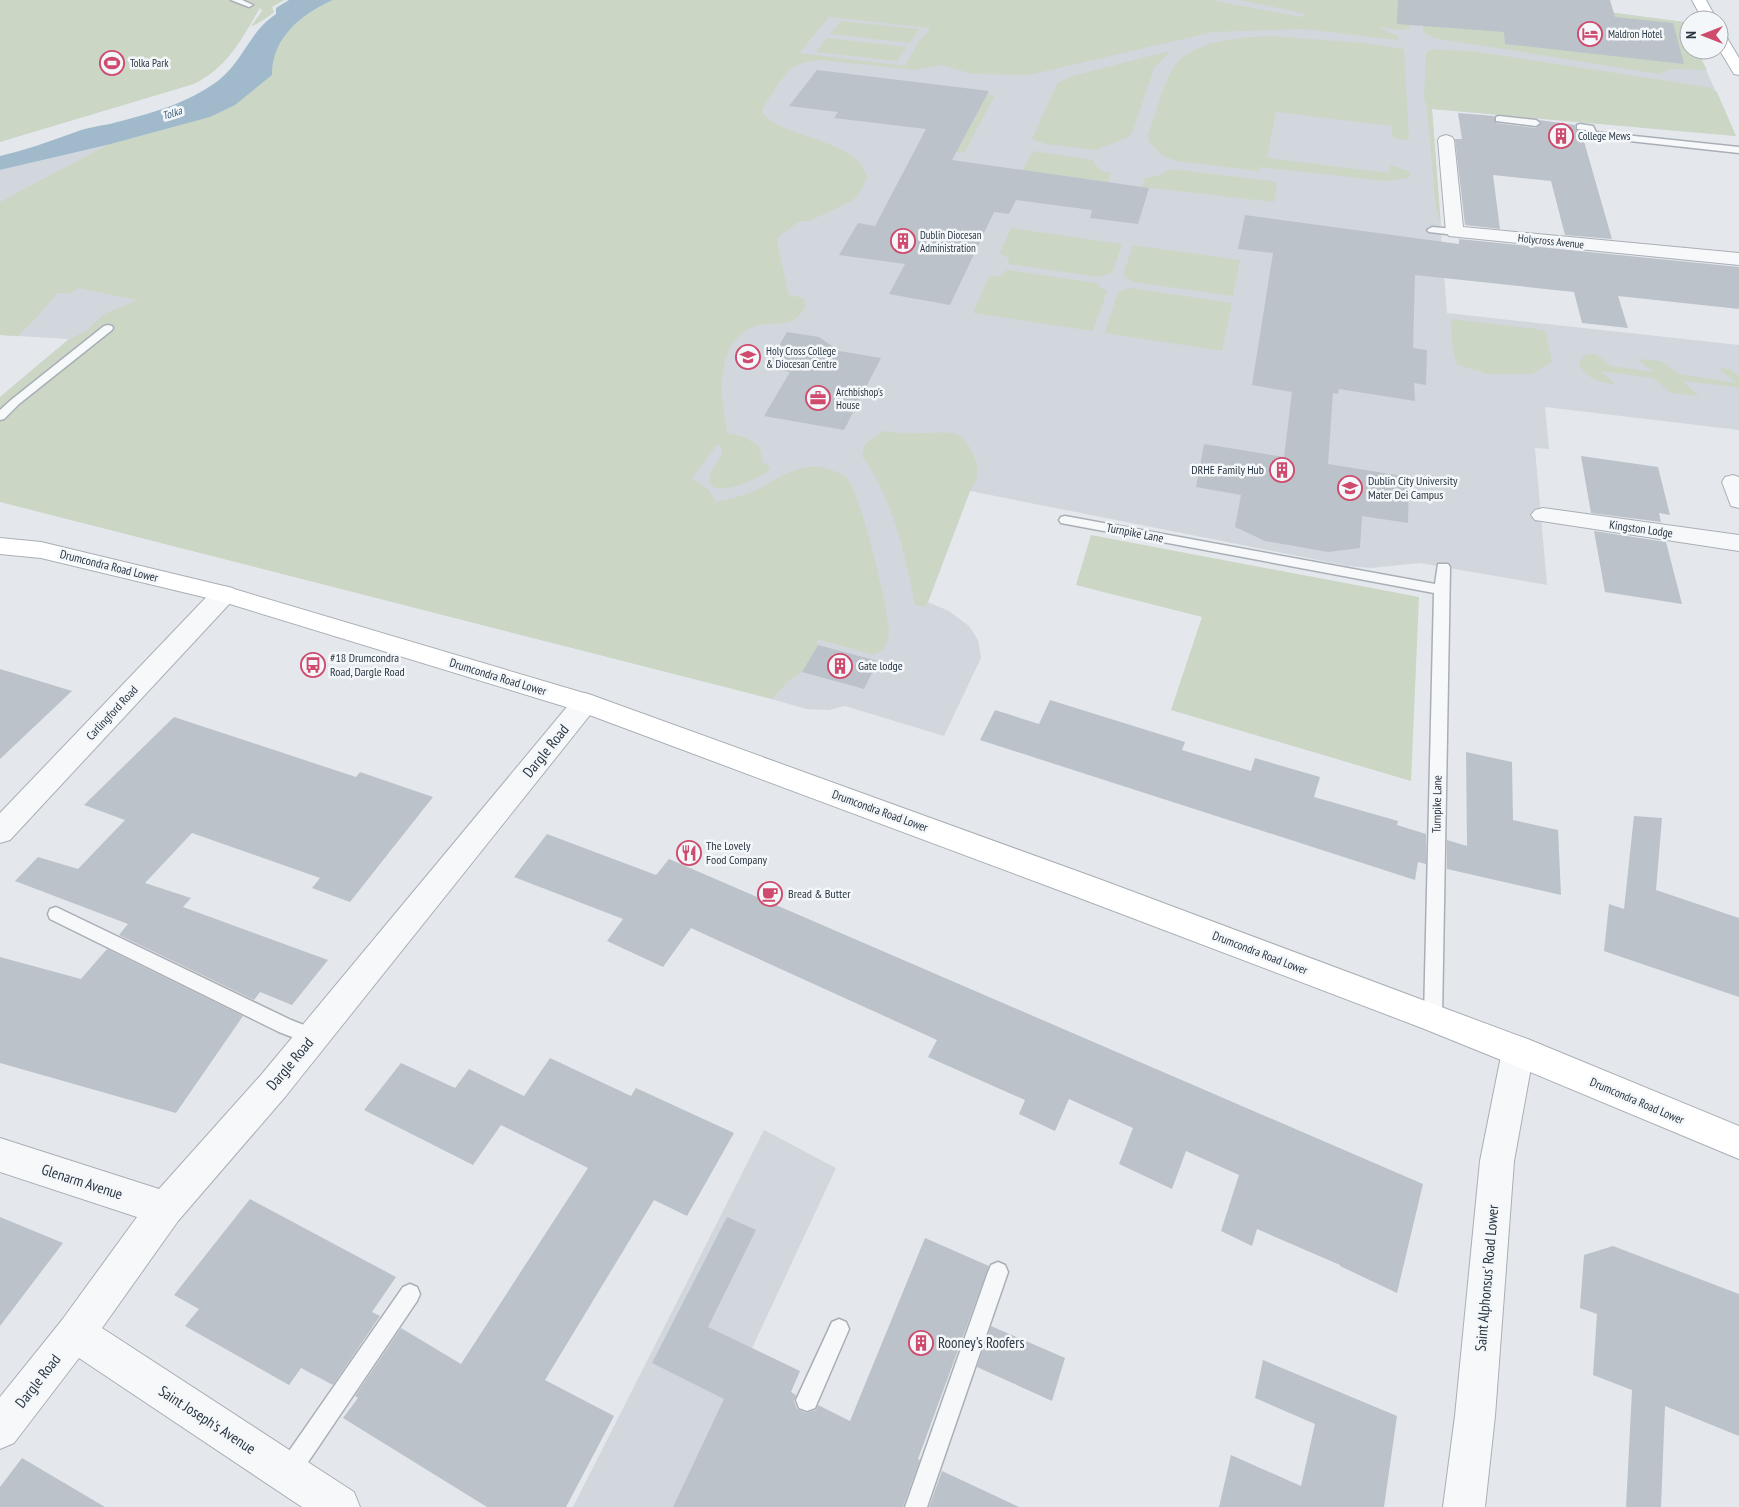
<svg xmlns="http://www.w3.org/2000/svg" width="1739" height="1507" font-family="'PT Sans Narrow',sans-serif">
<rect width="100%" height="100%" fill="#e4e8ec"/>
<g fill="#d2d7de">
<polygon points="333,0 1519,0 1684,22 1689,33 1689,50 1697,50 1736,136 1432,109 1447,313 1739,345 1739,430 1545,407 1549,449 1535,448 1547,585 1420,563 1371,568 1348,566 970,491 928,602 949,611 969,626 978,640 981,658 944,736 845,706 829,710 806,709 262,552 0,397 69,339 0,335 0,170 107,145 210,117"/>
<polygon points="764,1130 836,1168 678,1507 573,1507"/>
</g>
<g fill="#cbd6c5" fill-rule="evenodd">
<path d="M0 0H241L251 4 245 0H284L272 7 274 12C270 16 257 25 251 26L262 11 260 8C240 41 230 65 194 84L0 142Z"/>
<path d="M333 0H1210L1302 17 1306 14 1240 0H1414L1410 28 1402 30 1378 27 1399 37 1397 40 1303 29 1213 32 1029 75 973 74 940 65 915 70 820 60C787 61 782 80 765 104L762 111C772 133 836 138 858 161 862 165 865 172 867 178L860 193 852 201 809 221H800L778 237 777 243 789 295 804 298 805 309C802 312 798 317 794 320 785 325 769 323 759 325 723 334 720 375 723 406 723 415 727 423 727 433L744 437 759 446 763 463 770 467 767 473C750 480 729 494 711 486 706 472 716 466 722 454L720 444 716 446 692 478 710 491 716 502C727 499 738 497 749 493 772 484 792 464 819 467 827 468 840 472 847 478 860 491 888 608 889 631 889 637 886 643 884 649L874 655 817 639 818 645 802 672 788 681 772 699 0 502V397L69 339 86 331 104 314 137 300 79 288 70 293H57L39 315 18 336 0 335V202L107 145 210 117 235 105 272 75C272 38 301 14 333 0ZM829 17 930 28V29L918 42 905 66 799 53Z"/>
<polygon points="1424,0 1524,1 1684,22 1689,33 1689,50 1697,50 1707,70 1671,69 1659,74 1434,38 1423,32"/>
<polygon points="841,21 919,29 910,43 830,34"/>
<path d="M1272 36 1363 43 1404 49 1409 139 1404 140 1392 137V126L1276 112 1267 158 1389 173 1390 165 1409 171 1410 174 1409 178 1386 181 1259 167V171L1176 161 1163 156 1149 142 1148 135C1156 114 1161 92 1170 73 1186 40 1241 37 1272 36Z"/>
<polygon points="827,38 907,47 897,61 816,52"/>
<polygon points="1433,49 1479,52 1707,87 1717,92 1736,136 1432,109 1441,225 1436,209 1427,109 1424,98 1426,53"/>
<polygon points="1165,52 1170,52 1154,68 1131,136 1096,150 1045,144 1032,139 1057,84 1069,77"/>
<polygon points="987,95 995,95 964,153 956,152"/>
<path d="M1033 151 1093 160C1096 168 1102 172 1111 173L1108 182 1022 171Z"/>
<polygon points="1170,169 1272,181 1277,184 1274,202 1142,187 1145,178 1158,176"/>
<polygon points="1011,228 1122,244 1112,273 1099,277 1009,264 1008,258 1000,253"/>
<polygon points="1133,245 1240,260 1233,296 1133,282 1123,275"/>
<polygon points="1007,270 1097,283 1100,287 1107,291 1093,331 973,313 989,277 1000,276"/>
<polygon points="1131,288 1232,303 1222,351 1105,333 1118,292"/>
<polygon points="1451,319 1545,330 1552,362 1532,374 1489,374 1457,365 1452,346"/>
<path d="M1587 354H1596L1611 366 1653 372 1637 359 1661 361 1679 374 1736 383 1718 368 1729 369 1739 376V390L1735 387 1682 381 1699 396 1671 393 1653 378 1601 371 1615 384C1599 383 1590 379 1579 366L1581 359Z"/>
<path d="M883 431C896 433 909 434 922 433 951 433 962 426 975 459 980 471 977 481 970 491L928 602 924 607 915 605C905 553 893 499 862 456L865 444Z"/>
<polygon points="1091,535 1419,597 1411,781 1171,710 1202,617 1076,585"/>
</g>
<path fill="#a0bacb" d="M289 0H333C301 14 272 38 272 75L235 105 210 117 107 145 0 170V156C25 150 48 142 73 133 85 128 98 126 110 124 148 114 188 104 219 80 244 60 249 32 276 14V8Z"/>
<g fill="#bbc2c9">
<polygon points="1398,0 1610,0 1615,17 1673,23 1684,64 1505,44 1504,32 1397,24"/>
<polygon points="817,70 989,91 952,160 1149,188 1138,224 1090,218 1092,210 1016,200 1009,214 994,212 950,305 889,294 905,264 839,255 858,223 875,226 926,129 834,118 838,112 789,106"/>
<polygon points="1458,113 1494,116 1496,123 1536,128 1542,123 1539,120 1575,125 1576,130 1581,131 1612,239 1565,235 1551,181 1493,175 1500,229 1465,225 1455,139 1462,139"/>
<polygon points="1245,215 1459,244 1459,239 1739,267 1739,309 1618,296 1628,328 1582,323 1574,292 1415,275 1413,348 1427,350 1426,385 1414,383 1415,401 1339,389 1338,394 1333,393 1328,464 1409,477 1408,523 1362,516 1360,548 1328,552 1265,541 1235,527 1241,495 1196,487 1204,444 1284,457 1292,392 1252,385 1273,253 1238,249"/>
<polygon points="787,332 819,337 839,351 881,358 844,430 764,416 790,372 766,368"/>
<polygon points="1581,456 1658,467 1670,515 1659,513 1661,522 1591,513"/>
<polygon points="1594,531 1666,542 1682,604 1605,592"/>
<polygon points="818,645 878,661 864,689 802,672"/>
<polygon points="0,669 72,691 0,759"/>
<polygon points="1050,700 1185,742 1182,750 1251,771 1255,758 1320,777 1314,797 1398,821 1397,825 1426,834 1426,864 1418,862 1415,880 980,740 995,710 1039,724"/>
<polygon points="174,717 356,777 360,772 433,797 350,902 312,888 320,878 192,833 145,883 191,898 183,907 328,960 292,1005 260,992 254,1000 119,935 128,924 15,881 38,857 78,869 125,820 84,805"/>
<polygon points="1466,752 1512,762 1513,820 1558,830 1561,895 1447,869 1447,840 1467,846"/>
<polygon points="1634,816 1662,818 1656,890 1739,918 1739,997 1604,951 1609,904 1624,909"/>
<polygon points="547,834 656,875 669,859 1423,1184 1397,1293 1340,1266 1340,1265 1257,1229 1252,1246 1221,1231 1239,1175 1186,1151 1172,1189 1119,1164 1133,1128 1069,1099 1055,1131 1019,1114 1025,1100 928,1057 937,1040 717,940 691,928 663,967 607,941 623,919 514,877"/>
<polygon points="107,949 243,1016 176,1113 0,1063 0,957 81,979"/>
<polygon points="550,1058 631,1096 636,1088 734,1133 687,1216 654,1200 545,1380 614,1416 566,1507 487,1507 343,1418 358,1398 355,1396 401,1328 461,1364 588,1168 501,1125 473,1165 364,1110 401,1063 455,1088 469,1069 524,1096"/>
<polygon points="250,1199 396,1277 372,1312 380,1316 333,1385 301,1368 289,1385 185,1326 199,1309 174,1295"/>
<polygon points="0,1217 63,1243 0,1326"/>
<polygon points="727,1217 756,1230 708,1327 800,1371 791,1392 796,1395 794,1401 797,1409 806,1413 816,1410 818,1405 850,1421 925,1238 989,1266 918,1459 920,1460 903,1507 673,1507 724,1399 652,1363"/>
<polygon points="1613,1246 1739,1294 1739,1436 1665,1406 1661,1507 1626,1507 1632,1390 1593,1375 1597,1314 1580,1308 1584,1255"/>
<polygon points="991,1326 1065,1358 1052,1401 977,1367"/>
<polygon points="1263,1360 1397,1416 1384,1507 1219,1507 1231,1455 1301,1486 1315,1424 1255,1398"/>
<polygon points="22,1458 105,1507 0,1507 0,1487"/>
<polygon points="942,1471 1019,1507 929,1507"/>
</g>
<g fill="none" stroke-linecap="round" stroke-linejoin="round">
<defs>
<g id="service">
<polygon points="231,0 242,0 253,5 249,7"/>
<polygon points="1499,116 1536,120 1540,123 1536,126 1496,121 1496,117"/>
<polygon points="1580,124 1593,126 1596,132 1739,147 1739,153 1593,137 1590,136 1587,130 1577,129 1577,125"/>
<polygon points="1432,227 1455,229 1460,232 1455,235 1429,232 1427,230"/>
<polygon points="108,325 112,326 113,328 112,330 19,404 4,419 0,420 0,410 11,400 104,326"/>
<polygon points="1065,516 1435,584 1438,564 1448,564 1450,567 1442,1018 1439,1024 1433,1026 1427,1024 1424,1018 1434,593 1061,523 1059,520 1061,517"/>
<polygon points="56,907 291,1020 319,1031 322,1037 319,1043 313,1045 279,1032 50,919 48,914 50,909"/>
<polygon points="998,1262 1005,1265 1008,1272 927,1507 905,1507 988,1272 991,1265"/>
<polygon points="410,1284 417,1287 420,1294 417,1301 296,1480 288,1483 280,1480 277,1472 280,1464 403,1287"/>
<polygon points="839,1319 846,1322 849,1329 815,1408 807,1411 799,1408 796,1400 832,1322"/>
</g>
<g id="minor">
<polygon points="1446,135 1452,137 1454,140 1463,227 1739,253 1739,265 1449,236 1446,232 1438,140 1440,137"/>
<polygon points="1733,475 1739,477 1739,508 1731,506 1722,482 1725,477"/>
<polygon points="1543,508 1739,535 1739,551 1535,520 1531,515 1535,510"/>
<polygon points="224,586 233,588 236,594 233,600 10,840 0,843 0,813 215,588"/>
<polygon points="585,693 594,696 598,703 594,710 285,1097 178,1221 102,1328 354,1492 360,1507 302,1507 79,1358 14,1443 0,1449 0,1397 62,1320 137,1217 0,1172 0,1138 159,1189 261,1075 576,696"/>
<polygon points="1518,1036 1530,1040 1534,1051 1514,1161 1495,1416 1485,1507 1443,1507 1455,1416 1480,1161 1502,1051 1506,1040"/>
</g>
<g id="secondary">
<polygon points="1692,0 1706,0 1717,20 1703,20"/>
<polygon points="1719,32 1724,33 1739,58 1739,75 1734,74 1719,49"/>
<polygon points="0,538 41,542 224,586 594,696 1099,879 1444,1008 1530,1040 1739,1126 1739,1159 1506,1062 1422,1028 1077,897 576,710 220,601 41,558 0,554"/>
</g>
</defs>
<use href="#service" stroke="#a9afb6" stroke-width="3"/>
<use href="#minor" stroke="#a9afb6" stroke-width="2"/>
<use href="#secondary" stroke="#a9afb6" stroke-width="2"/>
<use href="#service" fill="#f7f8fa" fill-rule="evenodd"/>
<use href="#minor" fill="#f7f8fa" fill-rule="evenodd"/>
<use href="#secondary" fill="#fff" fill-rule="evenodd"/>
</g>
<defs>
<symbol id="hotel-ring" viewBox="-11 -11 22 22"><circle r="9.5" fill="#f4f7f9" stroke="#cf4b6e" stroke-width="1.5"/><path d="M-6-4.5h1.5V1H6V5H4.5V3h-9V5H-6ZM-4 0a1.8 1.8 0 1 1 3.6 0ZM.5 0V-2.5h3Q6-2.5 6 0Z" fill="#cf4b6e"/></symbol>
<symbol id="stadium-ring" viewBox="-11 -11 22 22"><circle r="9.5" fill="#f4f7f9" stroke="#cf4b6e" stroke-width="1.5"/><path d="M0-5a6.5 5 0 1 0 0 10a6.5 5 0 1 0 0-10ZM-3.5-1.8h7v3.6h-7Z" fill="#cf4b6e"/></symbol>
<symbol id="building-ring" viewBox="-11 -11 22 22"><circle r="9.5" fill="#f4f7f9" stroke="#cf4b6e" stroke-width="1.5"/><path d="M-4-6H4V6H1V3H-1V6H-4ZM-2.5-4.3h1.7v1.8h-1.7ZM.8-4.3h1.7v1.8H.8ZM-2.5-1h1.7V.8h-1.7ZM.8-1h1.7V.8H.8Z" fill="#cf4b6e"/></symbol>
<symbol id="university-ring" viewBox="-11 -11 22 22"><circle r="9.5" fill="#f4f7f9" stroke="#cf4b6e" stroke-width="1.5"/><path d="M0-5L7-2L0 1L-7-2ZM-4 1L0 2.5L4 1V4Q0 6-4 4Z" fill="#cf4b6e"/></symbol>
<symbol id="office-ring" viewBox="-11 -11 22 22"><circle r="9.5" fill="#f4f7f9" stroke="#cf4b6e" stroke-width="1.5"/><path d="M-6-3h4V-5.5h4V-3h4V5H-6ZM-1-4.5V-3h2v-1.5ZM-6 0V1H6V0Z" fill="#cf4b6e"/></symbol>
<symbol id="bus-ring" viewBox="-11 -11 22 22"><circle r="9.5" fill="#f4f7f9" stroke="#cf4b6e" stroke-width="1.5"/><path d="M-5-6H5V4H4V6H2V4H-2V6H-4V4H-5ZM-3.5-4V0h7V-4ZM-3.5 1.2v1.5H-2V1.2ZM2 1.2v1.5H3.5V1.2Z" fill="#cf4b6e"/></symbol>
<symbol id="restaurant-ring" viewBox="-11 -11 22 22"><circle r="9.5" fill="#f4f7f9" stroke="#cf4b6e" stroke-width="1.5"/><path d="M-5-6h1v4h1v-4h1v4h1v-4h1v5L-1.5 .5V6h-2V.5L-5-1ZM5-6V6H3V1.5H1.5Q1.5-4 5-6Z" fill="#cf4b6e"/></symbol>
<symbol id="cafe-ring" viewBox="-11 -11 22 22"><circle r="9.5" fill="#f4f7f9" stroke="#cf4b6e" stroke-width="1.5"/><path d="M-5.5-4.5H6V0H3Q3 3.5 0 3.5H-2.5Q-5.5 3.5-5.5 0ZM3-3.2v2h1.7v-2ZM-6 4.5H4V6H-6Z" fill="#cf4b6e"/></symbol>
</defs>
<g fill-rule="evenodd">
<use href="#hotel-ring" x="1576" y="20" width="28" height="28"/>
<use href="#stadium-ring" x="98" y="49" width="28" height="28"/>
<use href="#building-ring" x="1547" y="122" width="28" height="28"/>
<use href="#building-ring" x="889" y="227" width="28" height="28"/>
<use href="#university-ring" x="734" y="343" width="28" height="28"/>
<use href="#office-ring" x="804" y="384" width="28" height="28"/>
<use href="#building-ring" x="1268" y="456" width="28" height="28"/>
<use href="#university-ring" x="1336" y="474" width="28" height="28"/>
<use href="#bus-ring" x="299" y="651" width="28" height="28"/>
<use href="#building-ring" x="826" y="652" width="28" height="28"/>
<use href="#restaurant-ring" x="675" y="839" width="28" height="28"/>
<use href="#cafe-ring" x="756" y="880" width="28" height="28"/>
<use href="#building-ring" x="907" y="1329" width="28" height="28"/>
</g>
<g text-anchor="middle" stroke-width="5" stroke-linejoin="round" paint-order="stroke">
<g font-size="11" fill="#2b3744" stroke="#f4f7f9" text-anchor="start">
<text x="1608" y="38">Maldron Hotel</text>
<text x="130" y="67">Tolka Park</text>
<text x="1578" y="140">College Mews</text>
<text x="920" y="239">Dublin Diocesan<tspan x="920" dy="13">Administration</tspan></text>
<text x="766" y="355">Holy Cross College<tspan x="766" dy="13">&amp; Diocesan Centre</tspan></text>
<text x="836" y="396">Archbishop's<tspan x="836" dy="13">House</tspan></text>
</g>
<g font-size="11" font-style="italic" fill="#355b79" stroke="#f4f7f9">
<text transform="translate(172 113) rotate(-18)" y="4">Tolka</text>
</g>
<g font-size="11" fill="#2b3744" stroke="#f4f7f9">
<text transform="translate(1551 241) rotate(6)" y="4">Holycross Avenue</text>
</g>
<g font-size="12" fill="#2b3744" stroke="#f4f7f9" text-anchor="start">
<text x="1264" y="474" text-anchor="end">DRHE Family Hub</text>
<text x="1368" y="485">Dublin City University<tspan x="1368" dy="14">Mater Dei Campus</tspan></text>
<text x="330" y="662">#18 Drumcondra<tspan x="330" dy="14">Road, Dargle Road</tspan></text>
<text x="858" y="670">Gate lodge</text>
<text x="706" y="850">The Lovely<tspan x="706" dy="14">Food Company</tspan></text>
<text x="788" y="898">Bread &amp; Butter</text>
</g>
<g font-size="12" fill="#2b3744" stroke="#f4f7f9">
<text transform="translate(1641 529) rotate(8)" y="4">Kingston Lodge</text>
<text transform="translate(1135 533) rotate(11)" y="4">Turnpike Lane</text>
<text transform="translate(109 566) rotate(14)" y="4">Drumcondra Road Lower</text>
<text transform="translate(498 677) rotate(17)" y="4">Drumcondra Road Lower</text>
<text transform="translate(112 713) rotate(-47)" y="4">Carlingford Road</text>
<text transform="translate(1437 804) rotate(-89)" y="4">Turnpike Lane</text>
<text transform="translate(880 811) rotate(20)" y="4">Drumcondra Road Lower</text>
<text transform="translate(1260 953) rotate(21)" y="4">Drumcondra Road Lower</text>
<text transform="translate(1637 1101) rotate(23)" y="4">Drumcondra Road Lower</text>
</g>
<g font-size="15" fill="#2b3744" stroke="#f4f7f9">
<text transform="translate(546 751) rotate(-51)" y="5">Dargle Road</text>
<text transform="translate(290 1064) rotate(-50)" y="5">Dargle Road</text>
<text transform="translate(82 1182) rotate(18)" y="5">Glenarm Avenue</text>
<text transform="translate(1487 1278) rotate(-85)" y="5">Saint Alphonsus' Road Lower</text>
<text transform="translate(38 1381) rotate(-52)" y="5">Dargle Road</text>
<text transform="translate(207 1420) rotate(33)" y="5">Saint Joseph's Avenue</text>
</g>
<g font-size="15" fill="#2b3744" stroke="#f4f7f9" text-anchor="start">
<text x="938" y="1348">Rooney's Roofers</text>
</g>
</g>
<g transform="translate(1704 35) rotate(270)"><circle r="24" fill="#f4f7f9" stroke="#a4aab1"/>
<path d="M0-4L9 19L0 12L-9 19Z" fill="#cf4b6e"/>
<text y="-8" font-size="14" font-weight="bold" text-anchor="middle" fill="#2b3744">N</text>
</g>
</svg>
